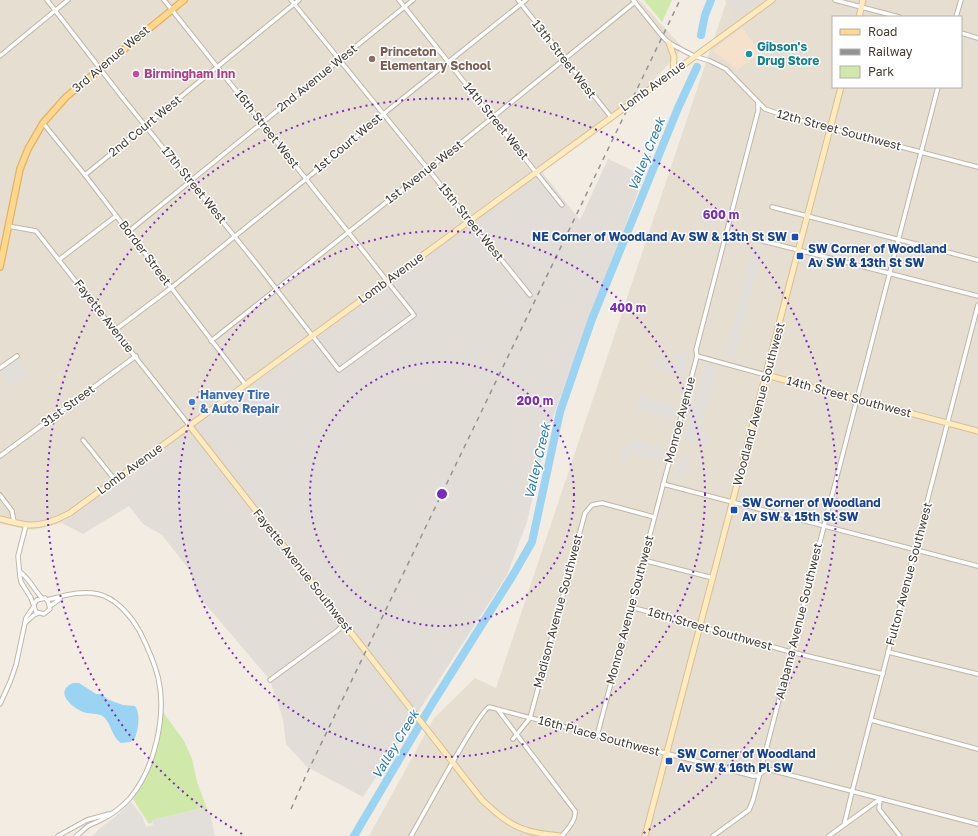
<svg xmlns="http://www.w3.org/2000/svg" width="978" height="836" font-family="'Golos Text',sans-serif">
<rect width="100%" height="100%" fill="#f2ece2"/>
<g fill="#e6ded0" fill-rule="evenodd">
<polygon points="0,0 639,0 683,48 631,105 62,523 33,530 0,524"/>
<path d="M727 0H978V836H369L434 718 475 678 496 688ZM833 17H961V87H833Z"/>
</g>
<polygon fill="#f5e1cc" points="742,27 761,53 737,70 720,56 712,51"/>
<g fill="#e3ddd8">
<polygon points="725,0 760,0 737,16"/>
<polygon points="608,159 644,176 548,430 527,522 507,575 363,797 307,767 286,744 283,719 270,680 196,593 191,572 162,535 143,524 129,506 83,534 62,523 541,171 580,220"/>
</g>
<g fill="#d0e8a9">
<polygon points="644,0 672,0 662,22"/>
<path d="M163 712 184 741 192 759 197 782 207 809V811L204 812 202 808 152 820V823L149 824 133 799C152 771 160 745 163 712Z"/>
</g>
<g fill="#e2dfdb">
<polygon points="753,248 762,250 734,357 725,355"/>
<polygon points="678,351 690,354 684,376 655,369 651,369 658,356 662,357 661,361 674,365"/>
<polygon points="17,359 22,363 21,366 28,374 11,387 2,375 4,373 2,370"/>
<polygon points="705,364 717,367 700,431 709,435 707,444 684,439"/>
<polygon points="639,396 677,406 673,419 637,409"/>
<polygon points="633,439 665,448 662,462 629,453 624,464 618,462 622,446 626,447 628,443 632,443"/>
<polygon points="681,453 690,455 683,479 674,477"/>
<polygon points="131,802 142,816 146,827 153,825 152,820 203,808 204,812 210,813 215,836 93,836 99,829 120,813 129,803"/>
</g>
<path fill="#9bd4f2" d="M73 683H79L96 694H101L109 700 123 705 135 706C141 714 138 730 135 738L130 742 121 743C111 736 112 725 104 717 98 712 88 715 81 711 69 705 55 691 73 683Z"/>
<g fill="none" stroke-linecap="round" stroke-linejoin="round">
<g stroke="#9bd4f2" stroke-width="8">
<polyline points="701,35 705,15 711,0"/>
<polyline points="354,836 432,704 513,575 532,542 560,412 592,319 678,108 697,67"/>
</g>
<defs>
<g id="street">
<polyline points="47,0 122,97 256,263 339,370 414,315 164,0"/>
<polyline points="291,0 530,295"/>
<polyline points="399,0 562,205"/>
<polyline points="518,0 611,117"/>
<polyline points="633,0 662,36 669,43 694,56 710,61 726,69 765,109 795,119 978,167"/>
<polyline points="835,0 899,17"/>
<polyline points="956,17 961,0"/>
<polyline points="961,33 978,38"/>
<polyline points="0,56 68,0"/>
<polyline points="43,123 85,175 245,384"/>
<polyline points="85,175 299,0"/>
<polyline points="772,207 978,260"/>
<polyline points="8,226 36,231 189,425"/>
<polyline points="128,232 413,0"/>
<polyline points="763,241 978,296"/>
<polyline points="60,259 116,216"/>
<polyline points="115,330 171,288 306,179 387,111 526,0"/>
<polyline points="211,341 456,147 635,2"/>
<polyline points="697,356 766,375"/>
<polyline points="0,368 17,356"/>
<polyline points="83,440 115,480"/>
<polyline points="0,456 136,356"/>
<polyline points="663,484 978,566"/>
<polyline points="0,495 12,511 14,522"/>
<polyline points="26,525 18,556 20,577 21,582 31,598 36,612 44,614 50,609 48,601 45,598 37,600 34,604"/>
<polyline points="643,560 713,578"/>
<path d="M20 572C29 578 34 590 42 598"/>
<path d="M47 600C64 596 80 590 98 594 116 598 131 616 140 632 147 646 154 661 158 677 167 715 155 768 130 798 122 807 113 814 101 820 97 822 92 824 88 826 83 830 81 833 76 836"/>
<polyline points="50,606 60,599"/>
<polyline points="631,607 791,652 883,674"/>
<polyline points="25,623 34,615 38,613"/>
<polyline points="888,652 978,674"/>
<polyline points="270,680 337,631 344,624"/>
<polyline points="0,704 10,682 16,665 26,618 34,606"/>
<path d="M498 710 575 811C576 821 568 828 562 836"/>
<polyline points="871,720 978,749"/>
<polyline points="597,736 697,356 696,350 758,111 758,103"/>
<polyline points="513,739 530,718 585,513 592,505 602,503 654,517"/>
<polyline points="880,799 879,809 900,836"/>
<polyline points="844,825 880,799"/>
<polyline points="58,836 87,820 109,814"/>
<path d="M411 836C421 819 479 711 489 707L753 776H757L767 769 978 824"/>
<polyline points="713,836 749,810 753,800 938,87"/>
<polyline points="829,836 844,825 852,792 978,305"/>
</g>
<g id="secondary">
<polyline points="859,17 863,0"/>
<polyline points="669,43 674,57 673,71"/>
<polyline points="766,375 978,431"/>
<path d="M189 425 482 800C495 812 509 825 526 830 537 834 548 834 559 836"/>
<path d="M0 519C9 521 19 524 28 525 43 526 57 520 70 513L772 0"/>
<polyline points="645,836 841,87"/>
</g>
<polyline id="primary" points="0,267 20,169 28,149 43,123 66,97 184,0"/>
</defs>
<use href="#street" stroke="#c0b6a8" stroke-width="5.5"/>
<use href="#secondary" stroke="#d7c092" stroke-width="7"/>
<use href="#primary" stroke="#e6b35c" stroke-width="8"/>
<use href="#street" stroke="#fff" stroke-width="3.5"/>
<use href="#secondary" stroke="#ffebbf" stroke-width="5"/>
<use href="#primary" stroke="#ffd78e" stroke-width="5.5"/>
<polyline stroke="#939393" stroke-width="1.5" stroke-dasharray="5 5" stroke-linecap="butt" points="291,809 308,771 680,0"/>
</g>
<g fill="none" stroke="#7b2cbf" stroke-width="2" stroke-dasharray="2 4">
<circle cx="442" cy="494" r="132"/>
<circle cx="442" cy="494" r="263"/>
<path d="M242 834A395 395 0 1 1 642 834"/>
</g>
<circle fill="#0f9aa8" stroke="#fff" stroke-width="1.5" cx="749" cy="54" r="4"/>
<circle fill="#8d6e63" stroke="#fff" stroke-width="1.5" cx="372" cy="59" r="4"/>
<circle fill="#d1479c" stroke="#fff" stroke-width="1.5" cx="136" cy="74" r="4"/>
<g fill="#1a4fb4" stroke="#fff" stroke-width="1.5">
<rect x="791" y="233" width="8" height="8" rx="2"/>
<rect x="796" y="252" width="8" height="8" rx="2"/>
<rect x="730" y="506" width="8" height="8" rx="2"/>
<rect x="665" y="757" width="8" height="8" rx="2"/>
</g>
<circle fill="#3f7fe0" stroke="#fff" stroke-width="1.5" cx="192" cy="402" r="4"/>
<g text-anchor="middle" stroke-width="3" stroke-linejoin="round" paint-order="stroke">
<g font-size="12" font-weight="bold" fill="#0d838f" stroke="#fff" text-anchor="start">
<text x="757" y="51">Gibson's<tspan x="757" dy="14">Drug Store</tspan></text>
</g>
<g font-size="12" font-weight="bold" fill="#785e54" stroke="#fff" text-anchor="start">
<text x="380" y="56">Princeton<tspan x="380" dy="14">Elementary School</tspan></text>
</g>
<g font-size="12" fill="#433c33" stroke="#fff">
<text transform="translate(111 59) rotate(-40)" y="4">3rd Avenue West</text>
<text transform="translate(564 59) rotate(52)" y="4">13th Street West</text>
<text transform="translate(317 78) rotate(-39)" y="4">2nd Avenue West</text>
<text transform="translate(653 86) rotate(-36)" y="4">Lomb Avenue</text>
<text transform="translate(496 121) rotate(51)" y="4">14th Street West</text>
<text transform="translate(145 126) rotate(-39)" y="4">2nd Court West</text>
<text transform="translate(267 129) rotate(52)" y="4">16th Street West</text>
<text transform="translate(839 130) rotate(15)" y="4">12th Street Southwest</text>
<text transform="translate(348 143) rotate(-40)" y="4">1st Court West</text>
<text transform="translate(424 172) rotate(-38)" y="4">1st Avenue West</text>
<text transform="translate(194 185) rotate(51)" y="4">17th Street West</text>
<text transform="translate(471 222) rotate(51)" y="4">15th Street West</text>
<text transform="translate(145 253) rotate(53)" y="4">Border Street</text>
<text transform="translate(391 278) rotate(-36)" y="4">Lomb Avenue</text>
<text transform="translate(104 316) rotate(52)" y="4">Fayette Avenue</text>
<text transform="translate(849 397) rotate(15)" y="4">14th Street Southwest</text>
<text transform="translate(759 404) rotate(-75)" y="4">Woodland Avenue Southwest</text>
<text transform="translate(68 406) rotate(-36)" y="4">31st Street</text>
<text transform="translate(680 420) rotate(-75)" y="4">Monroe Avenue</text>
<text transform="translate(130 469) rotate(-36)" y="4">Lomb Avenue</text>
<text transform="translate(303 571) rotate(52)" y="4">Fayette Avenue Southwest</text>
<text transform="translate(909 574) rotate(-75)" y="4">Fulton Avenue Southwest</text>
<text transform="translate(630 610) rotate(-75)" y="4">Monroe Avenue Southwest</text>
<text transform="translate(558 611) rotate(-75)" y="4">Madison Avenue Southwest</text>
<text transform="translate(799 621) rotate(-76)" y="4">Alabama Avenue Southwest</text>
<text transform="translate(710 629) rotate(16)" y="4">16th Street Southwest</text>
<text transform="translate(599 736) rotate(15)" y="4">16th Place Southwest</text>
</g>
<g font-size="12" font-weight="bold" fill="#b23c85" stroke="#fff" text-anchor="start">
<text x="144" y="78">Birmingham Inn</text>
</g>
<g font-size="12" font-weight="bold" fill="#164399" stroke="#fff" text-anchor="start">
<text x="787" y="241" text-anchor="end">NE Corner of Woodland Av SW &amp; 13th St SW</text>
<text x="808" y="253">SW Corner of Woodland<tspan x="808" dy="14">Av SW &amp; 13th St SW</tspan></text>
<text x="742" y="507">SW Corner of Woodland<tspan x="742" dy="14">Av SW &amp; 15th St SW</tspan></text>
<text x="677" y="758">SW Corner of Woodland<tspan x="677" dy="14">Av SW &amp; 16th Pl SW</tspan></text>
</g>
<g font-size="12" font-weight="bold" fill="#366cbe" stroke="#fff" text-anchor="start">
<text x="200" y="399">Hanvey Tire<tspan x="200" dy="14">&amp; Auto Repair</tspan></text>
</g>
<g font-size="13" font-style="italic" fill="#297ba9" stroke="#fff">
<text transform="translate(646 154) rotate(-68)" y="5">Valley Creek</text>
<text transform="translate(537 461) rotate(-77)" y="5">Valley Creek</text>
<text transform="translate(395 744) rotate(-59)" y="5">Valley Creek</text>
</g>
</g>
<circle cx="442" cy="494" r="6" fill="#7b2cbf" stroke="#fff" stroke-width="2"/>
<g font-size="12" text-anchor="middle" font-weight="bold" fill="#7b2cbf" stroke="#fff" stroke-width="3" stroke-linejoin="round" paint-order="stroke">
<text x="721" y="219">600 m</text>
<text x="628" y="312">400 m</text>
<text x="535" y="405">200 m</text>
</g>
<rect x="832" y="16" width="130" height="72" fill="#ffffff" stroke="#b4b1ad"/>
<rect x="840" y="29" width="20" height="6" fill="#ffd78e" stroke="#b4b1ad"/>
<text x="868" y="36" font-size="12" fill="#433c33">Road</text>
<rect x="840" y="49" width="20" height="6" fill="#939393" stroke="#b4b1ad"/>
<text x="868" y="56" font-size="12" fill="#433c33">Railway</text>
<rect x="840" y="66" width="20" height="12" fill="#d0e8a9" stroke="#b4b1ad"/>
<text x="868" y="76" font-size="12" fill="#433c33">Park</text>
</svg>
